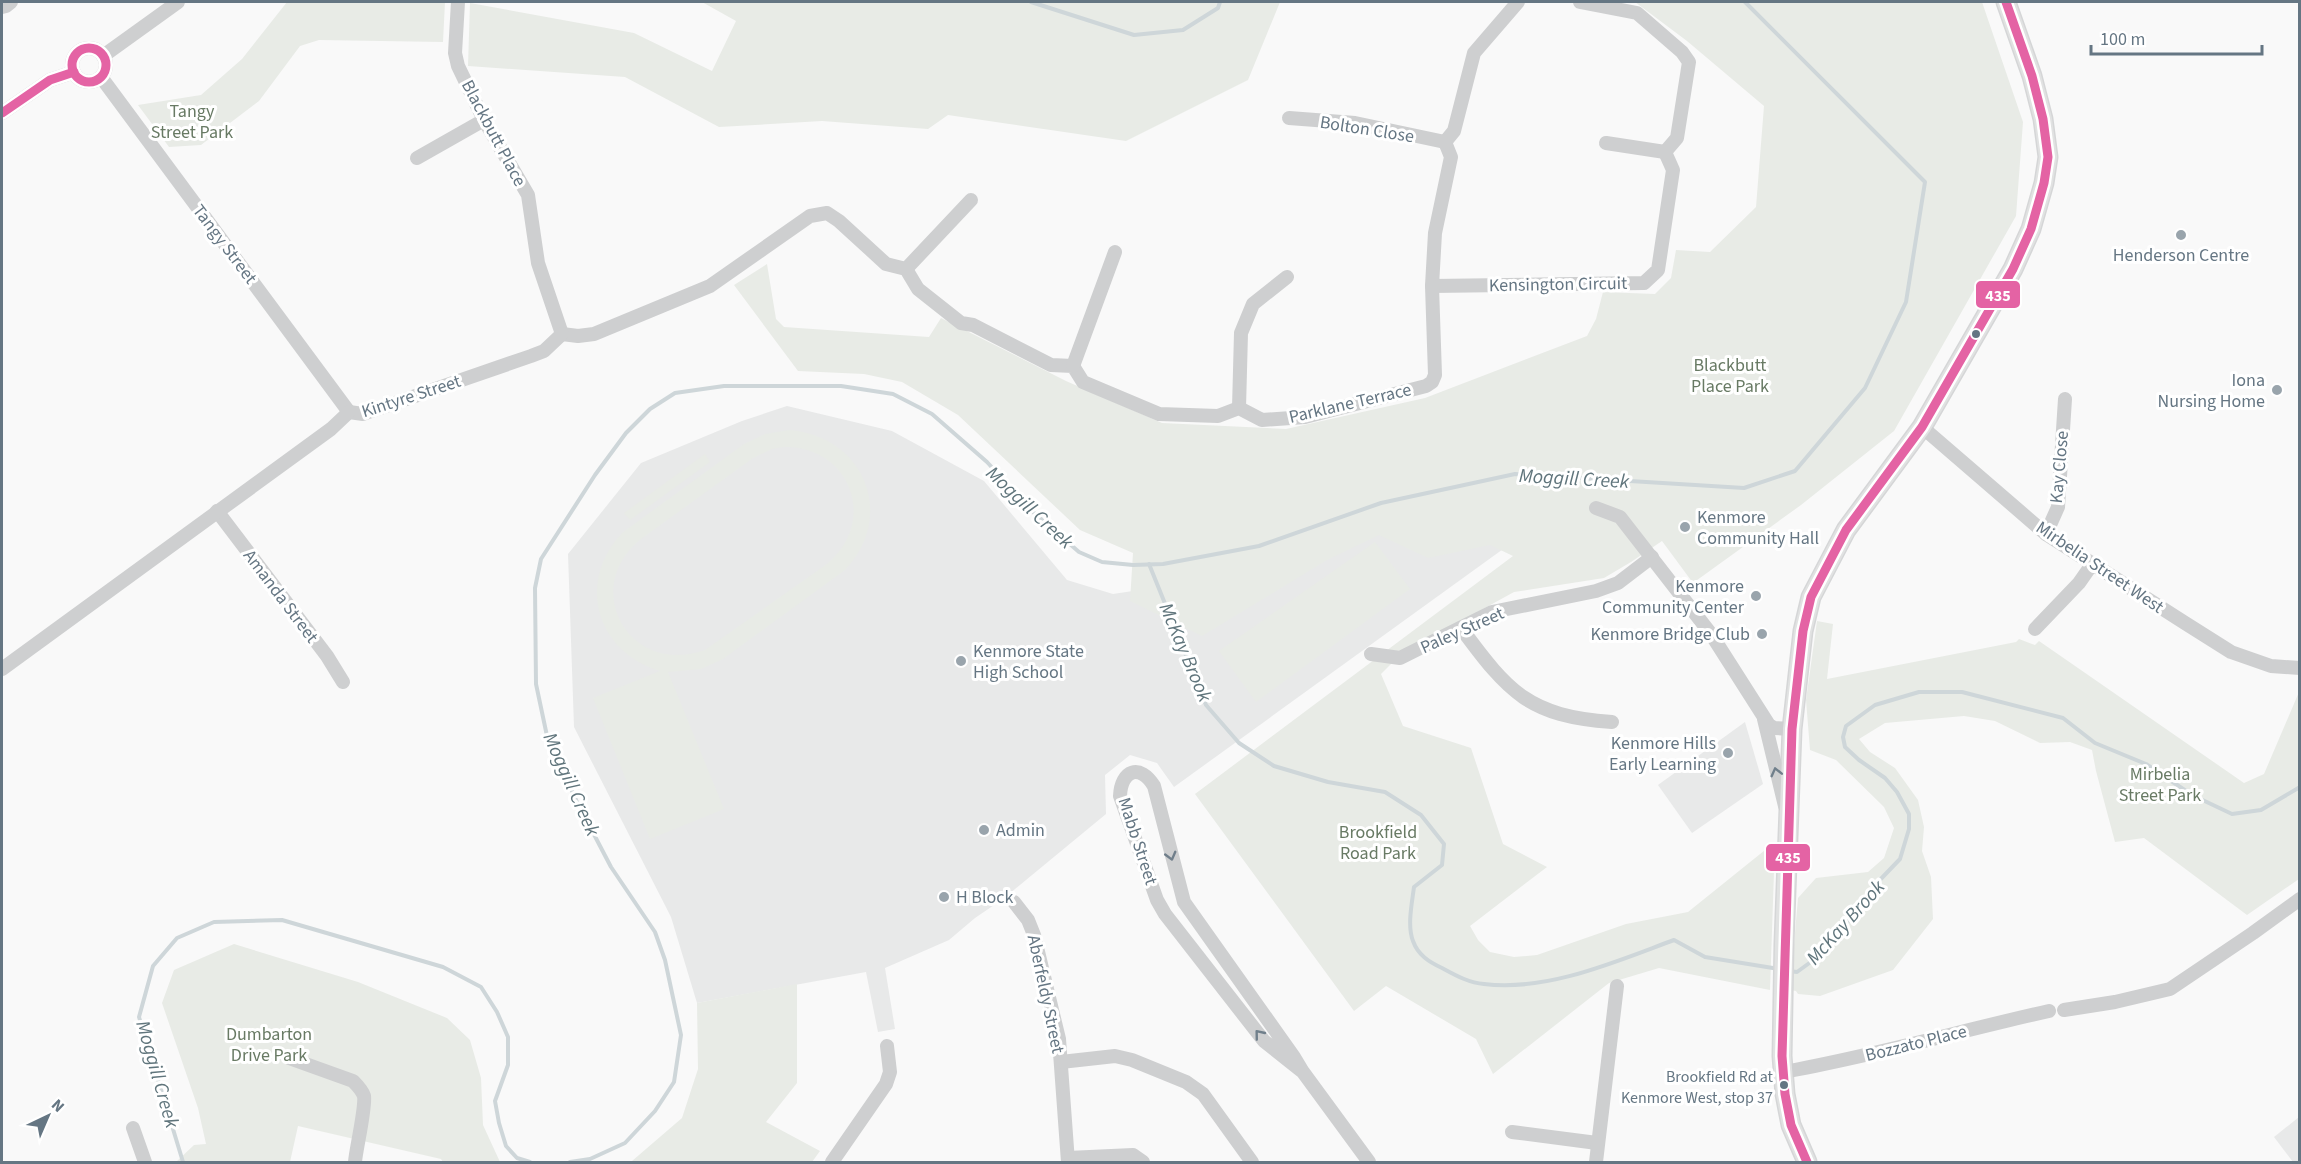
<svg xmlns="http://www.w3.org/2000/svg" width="2301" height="1164" font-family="'Source Sans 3',sans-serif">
<rect width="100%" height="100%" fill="#f9f9f9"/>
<g fill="#e8e9e9">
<polygon points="787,406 892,431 984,481 1067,580 1113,594 1251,573 1389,515 1549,516 1174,787 1157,763 1130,755 1105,775 1106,814 1003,899 975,918 949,940 885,968 895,1029 878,1032 866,972 697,1003 671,917 574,727 568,554 641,463 742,421"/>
<polygon points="1745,722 1763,784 1692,833 1658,785"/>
<polygon points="2299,1117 2299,1162 2293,1162 2274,1137"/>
</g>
<g fill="#e8ebe6" fill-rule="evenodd">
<polygon points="287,2 445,2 443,42 319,40 300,46 259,101 201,145 169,147 138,105 201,95 242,59"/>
<polygon points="702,2 1280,2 1248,80 1126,141 948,115 928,129 822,121 719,127 625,77 468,66 470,3 634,33 712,71 736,21"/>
<polygon points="1635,2 1982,2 2023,122 2016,216 1894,431 1801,505 1693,583 1662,541 1631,562 1604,578 1514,592 1401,654 1381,674 1403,726 1471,748 1503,844 1547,867 1470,926 1478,940 1490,952 1514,957 1537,955 1626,924 1688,912 1775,842 1770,990 1659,968 1609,983 1493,1074 1476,1039 1386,986 1354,1011 1195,794 1513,556 1490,545 1428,558 1379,535 1327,560 1202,636 1130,601 1133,553 1080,530 958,415 902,382 864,374 798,371 734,285 767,264 776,319 784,327 929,337 941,318 1066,381 1162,423 1286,429 1425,398 1587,336 1596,319 1603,292 1655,294 1671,278 1676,250 1710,252 1756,207 1764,106 1687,41"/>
<path d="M789 430C864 436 897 515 845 570L723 659 701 669 668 672 724 809 650 839 593 698 660 671C596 652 576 582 622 533L744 444 765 434ZM783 447C850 445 879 521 827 564L705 650C630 677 579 589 641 539L753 458 772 449Z"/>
<polygon points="705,454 710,462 630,520 624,513"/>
<polygon points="1375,542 1410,589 1256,702 1219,651"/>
<polygon points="1817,621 1833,624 1827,679 2016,642 2019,639 2035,645 2039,641 2244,783 2264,774 2299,692 2299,879 2247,915 2144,838 2115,842 2096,771 2092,750 2070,742 2040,743 1995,721 1964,716 1885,723 1859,739 1870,752 1895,768 1918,800 1924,827 1922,851 1931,877 1933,919 1893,970 1820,996 1798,994 1796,991 1790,990 1798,898 1816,878 1868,872 1884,858 1894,828 1884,807 1836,760 1810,750 1806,700"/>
<polygon points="234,944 358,982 447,1018 470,1040 481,1078 483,1125 500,1162 443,1162 441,1159 298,1126 290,1162 176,1162 194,1145 206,1144 198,1108 162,1003 174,970"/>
<polygon points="797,984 797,1083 766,1122 820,1151 812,1162 625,1162 632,1161 682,1118 698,1069 697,1003"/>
</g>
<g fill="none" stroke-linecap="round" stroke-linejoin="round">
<g stroke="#ced6d9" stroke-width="4">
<polyline points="1031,2 1134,35 1183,30 1218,8 1220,2"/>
<path d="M1149 564 1206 705 1239 743 1274 766 1328 782 1385 792 1421 815 1444 844 1442 865 1414 887C1412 903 1407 926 1413 941 1418 955 1429 962 1442 968 1455 975 1469 983 1484 984 1547 992 1617 961 1674 940L1705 957 1779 969"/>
<polyline points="1789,971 1797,972 1819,956 1837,936 1876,884 1900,859 1909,829 1909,814 1897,792 1885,778 1859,760 1845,747 1843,737 1846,726 1875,705 1919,692 1962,692 2063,718 2095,743 2146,764 2192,795 2232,814 2261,810 2300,787"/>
<polyline points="183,1162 139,1017 153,966 177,938 214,922 282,920 443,967 481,987 497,1012 508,1037 508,1065 495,1101 499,1123 506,1146 517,1158 530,1162"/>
<polyline points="570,1162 590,1159 625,1143 655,1111 674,1082 681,1035 665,960 655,932 611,867 577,802 547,736 536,684 535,588 541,559 595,475 626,433 650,409 675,393 724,386 841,386 893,394 932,414 987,462 1033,512 1079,552 1102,562 1133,565 1163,564 1259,546 1381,503 1515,474 1744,488 1795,471 1865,388 1906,302 1925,182 1745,2"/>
</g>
<defs>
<polyline id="major" points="1807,1162 1791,1125 1785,1094 1782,1056 1784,943 1792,729 1803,631 1811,597 1846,530 1922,427 2013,269 2031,229 2044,183 2048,157 2043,119 2032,76 2006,2"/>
</defs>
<use href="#major" stroke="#d5d6d7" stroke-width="21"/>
<g stroke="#cecfd0" stroke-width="14">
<polyline points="458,2 455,53 458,66 484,120 528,195 538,263 562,334"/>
<polyline points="1518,2 1474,53 1454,131 1445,142 1451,157 1435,233 1432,286 1644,283 1658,270 1673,170 1665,152 1677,138 1689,62 1682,52 1637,13 1580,2"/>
<polyline points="2,7 6,6 11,2"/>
<circle cx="89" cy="65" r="17"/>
<polyline points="103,56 178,2"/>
<polyline points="101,77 349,412"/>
<polyline points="2,113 50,80 74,72"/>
<polyline points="1289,118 1355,123 1445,142"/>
<polyline points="1606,143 1665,152"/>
<polyline points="417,158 484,120"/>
<polyline points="906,269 971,200"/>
<polyline points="562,334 578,336 594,334 710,286 810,216 827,213 839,221 886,264 906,269 918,289 961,323 973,325 1051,365 1073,366 1083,382 1159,414 1218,416 1239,408 1262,420 1305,417 1426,386 1432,382 1435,375 1432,286"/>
<polyline points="1073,366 1115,252"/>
<polyline points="1239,408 1241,333 1253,304 1287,277"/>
<polyline points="349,412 363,414 531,356 544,351 562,334"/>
<polyline points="1922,427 2046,534 2185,623 2231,652 2271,666 2300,668"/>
<polyline points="1596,508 1620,517 1711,634 1769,725 1774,728 1792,729"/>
<polyline points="217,511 327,656 343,682"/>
<polyline points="2046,534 2058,507 2065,399"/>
<path d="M1461 628C1509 693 1529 716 1612 722"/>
<polyline points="2035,629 2079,583 2093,563"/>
<polyline points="1371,654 1400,658 1492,612 1596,591 1618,583 1652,557"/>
<polyline points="2,669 331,429 349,412"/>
<polyline points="1764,719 1785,806"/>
<polyline points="1014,902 1028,920 1034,935 1059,1039 1068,1162"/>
<polyline points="2064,1010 2115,1002 2170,989 2253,933 2300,899"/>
<path d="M289 1058 353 1081C358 1086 362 1090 364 1096 366 1107 356 1149 355 1162"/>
<polyline points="1061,1062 1115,1056 1132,1060 1186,1082 1203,1094 1252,1162"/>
<path d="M1303 1072 1264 1041 1165 914 1157 900 1120 796C1121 770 1140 763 1154 786L1184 902 1294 1057 1303 1072 1369 1162"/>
<path d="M1783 1072C1873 1056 1960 1031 2049 1011"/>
<polyline points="133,1128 145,1162"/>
<polyline points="1512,1132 1597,1143"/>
<polyline points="1068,1158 1133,1155 1143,1162"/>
<polyline points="832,1162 886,1084 890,1072 887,1046"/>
<polyline points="1596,1162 1617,986"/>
</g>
<use href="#major" stroke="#e1e2e2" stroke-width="18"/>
<defs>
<g id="bus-1">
<circle cx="89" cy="65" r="17"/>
<polyline points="2,113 50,80 74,72"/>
<polyline points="1807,1162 1791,1125 1785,1094 1782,1056 1792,729 1803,631 1811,597 1846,530 1922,427 2013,269 2031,229 2044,183 2048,157 2043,119 2032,76 2006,2"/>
</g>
</defs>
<use href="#bus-1" stroke="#fff" stroke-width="14"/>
<use href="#bus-1" stroke="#e463a4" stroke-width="9"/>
</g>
<defs><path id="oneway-chevron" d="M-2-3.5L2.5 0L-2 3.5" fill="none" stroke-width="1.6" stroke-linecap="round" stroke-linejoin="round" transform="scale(1.5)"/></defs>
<g stroke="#707f8b">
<use href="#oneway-chevron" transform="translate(1776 772) rotate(-104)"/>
<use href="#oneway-chevron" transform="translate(1171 856) rotate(75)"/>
<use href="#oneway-chevron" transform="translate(1259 1034) rotate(-129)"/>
</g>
<g fill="#99a4ac" stroke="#fff" stroke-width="2">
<circle cx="2181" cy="235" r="6"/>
<circle cx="2277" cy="390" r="6"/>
<circle cx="1685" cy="527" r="6"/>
<circle cx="1756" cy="596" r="6"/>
<circle cx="1762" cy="634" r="6"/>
<circle cx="961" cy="661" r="6"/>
<circle cx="1728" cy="753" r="6"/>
<circle cx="984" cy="830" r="6"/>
<circle cx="944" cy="897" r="6"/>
</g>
<g fill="#657683" stroke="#fff" stroke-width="2">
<circle cx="1976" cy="334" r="5"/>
<circle cx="1784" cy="1085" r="5"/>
</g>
<g text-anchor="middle" stroke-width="6" stroke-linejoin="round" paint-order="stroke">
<g font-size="16" fill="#657683" stroke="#fff" text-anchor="end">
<text x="1773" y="1082">Brookfield Rd at<tspan x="1773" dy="21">Kenmore West, stop 37</tspan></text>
</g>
<g font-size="18" fill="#687a64" stroke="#fff">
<text x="192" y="117">Tangy<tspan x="192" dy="21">Street Park</tspan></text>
<text x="1730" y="371">Blackbutt<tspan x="1730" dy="21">Place Park</tspan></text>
<text x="2160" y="780">Mirbelia<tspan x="2160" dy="21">Street Park</tspan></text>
<text x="1378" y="838">Brookfield<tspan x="1378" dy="21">Road Park</tspan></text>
<text x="269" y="1040">Dumbarton<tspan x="269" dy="21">Drive Park</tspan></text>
</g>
<g font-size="18" fill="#657683" stroke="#fff">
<text transform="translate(1367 129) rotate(9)" y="6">Bolton Close</text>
<text transform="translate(494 133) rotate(62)" y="6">Blackbutt Place</text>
<text transform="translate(225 244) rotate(53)" y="6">Tangy Street</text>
<text transform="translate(1558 284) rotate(-1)" y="6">Kensington Circuit</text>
<text transform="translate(411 396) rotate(-18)" y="6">Kintyre Street</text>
<text transform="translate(1350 403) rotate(-13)" y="6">Parklane Terrace</text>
<text transform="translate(2059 467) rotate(-85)" y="6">Kay Close</text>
<text transform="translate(2100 567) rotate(34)" y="6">Mirbelia Street West</text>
<text transform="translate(281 596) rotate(53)" y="6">Amanda Street</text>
<text transform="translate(1462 630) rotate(-24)" y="6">Paley Street</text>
<text transform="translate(1138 841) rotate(72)" y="6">Mabb Street</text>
<text transform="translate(1046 994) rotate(78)" y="6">Aberfeldy Street</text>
<text transform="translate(1916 1043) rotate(-14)" y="6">Bozzato Place</text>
</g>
<g font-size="18" fill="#657683" stroke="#fff" text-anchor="end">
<text x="2181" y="261" text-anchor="middle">Henderson Centre</text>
<text x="2265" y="386">Iona<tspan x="2265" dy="21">Nursing Home</tspan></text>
<text x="1697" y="523" text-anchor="start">Kenmore<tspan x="1697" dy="21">Community Hall</tspan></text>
<text x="1744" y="592">Kenmore<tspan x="1744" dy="21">Community Center</tspan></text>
<text x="1750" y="640">Kenmore Bridge Club</text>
<text x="973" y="657" text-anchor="start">Kenmore State<tspan x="973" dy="21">High School</tspan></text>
<text x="1716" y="749">Kenmore Hills<tspan x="1716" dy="21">Early Learning</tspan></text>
<text x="996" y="836" text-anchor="start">Admin</text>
<text x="956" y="903" text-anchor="start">H Block</text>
</g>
<g font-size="20" font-style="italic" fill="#60757c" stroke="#fff">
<text transform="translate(1574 478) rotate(3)" y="7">Moggill Creek</text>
<text transform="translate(1030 507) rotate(43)" y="7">Moggill Creek</text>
<text transform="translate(1186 652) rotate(67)" y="7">McKay Brook</text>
<text transform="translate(572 784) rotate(66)" y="7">Moggill Creek</text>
<text transform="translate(1845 922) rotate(-48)" y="7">McKay Brook</text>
<text transform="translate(158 1074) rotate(74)" y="7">Moggill Creek</text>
</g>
</g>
<g stroke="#fff" stroke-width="2">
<rect x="1975" y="280" width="46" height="29" rx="6" fill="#e463a4"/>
<rect x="1765" y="843" width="46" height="29" rx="6" fill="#e463a4"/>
</g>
<g font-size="16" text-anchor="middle" font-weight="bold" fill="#fff">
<text x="1998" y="301">435</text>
<text x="1788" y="863">435</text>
</g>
<rect width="2301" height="1164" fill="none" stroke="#657683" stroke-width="6"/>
<g transform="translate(48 1116) rotate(44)" stroke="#ffffff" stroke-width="4.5" paint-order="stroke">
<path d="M0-4.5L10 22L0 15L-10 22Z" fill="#657683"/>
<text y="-9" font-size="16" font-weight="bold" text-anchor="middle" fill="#657683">N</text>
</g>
<path d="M2091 45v9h171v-9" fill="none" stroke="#657683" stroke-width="3"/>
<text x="2100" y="45" font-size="18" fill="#657683" stroke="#ffffff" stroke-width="4.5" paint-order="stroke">100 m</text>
</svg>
